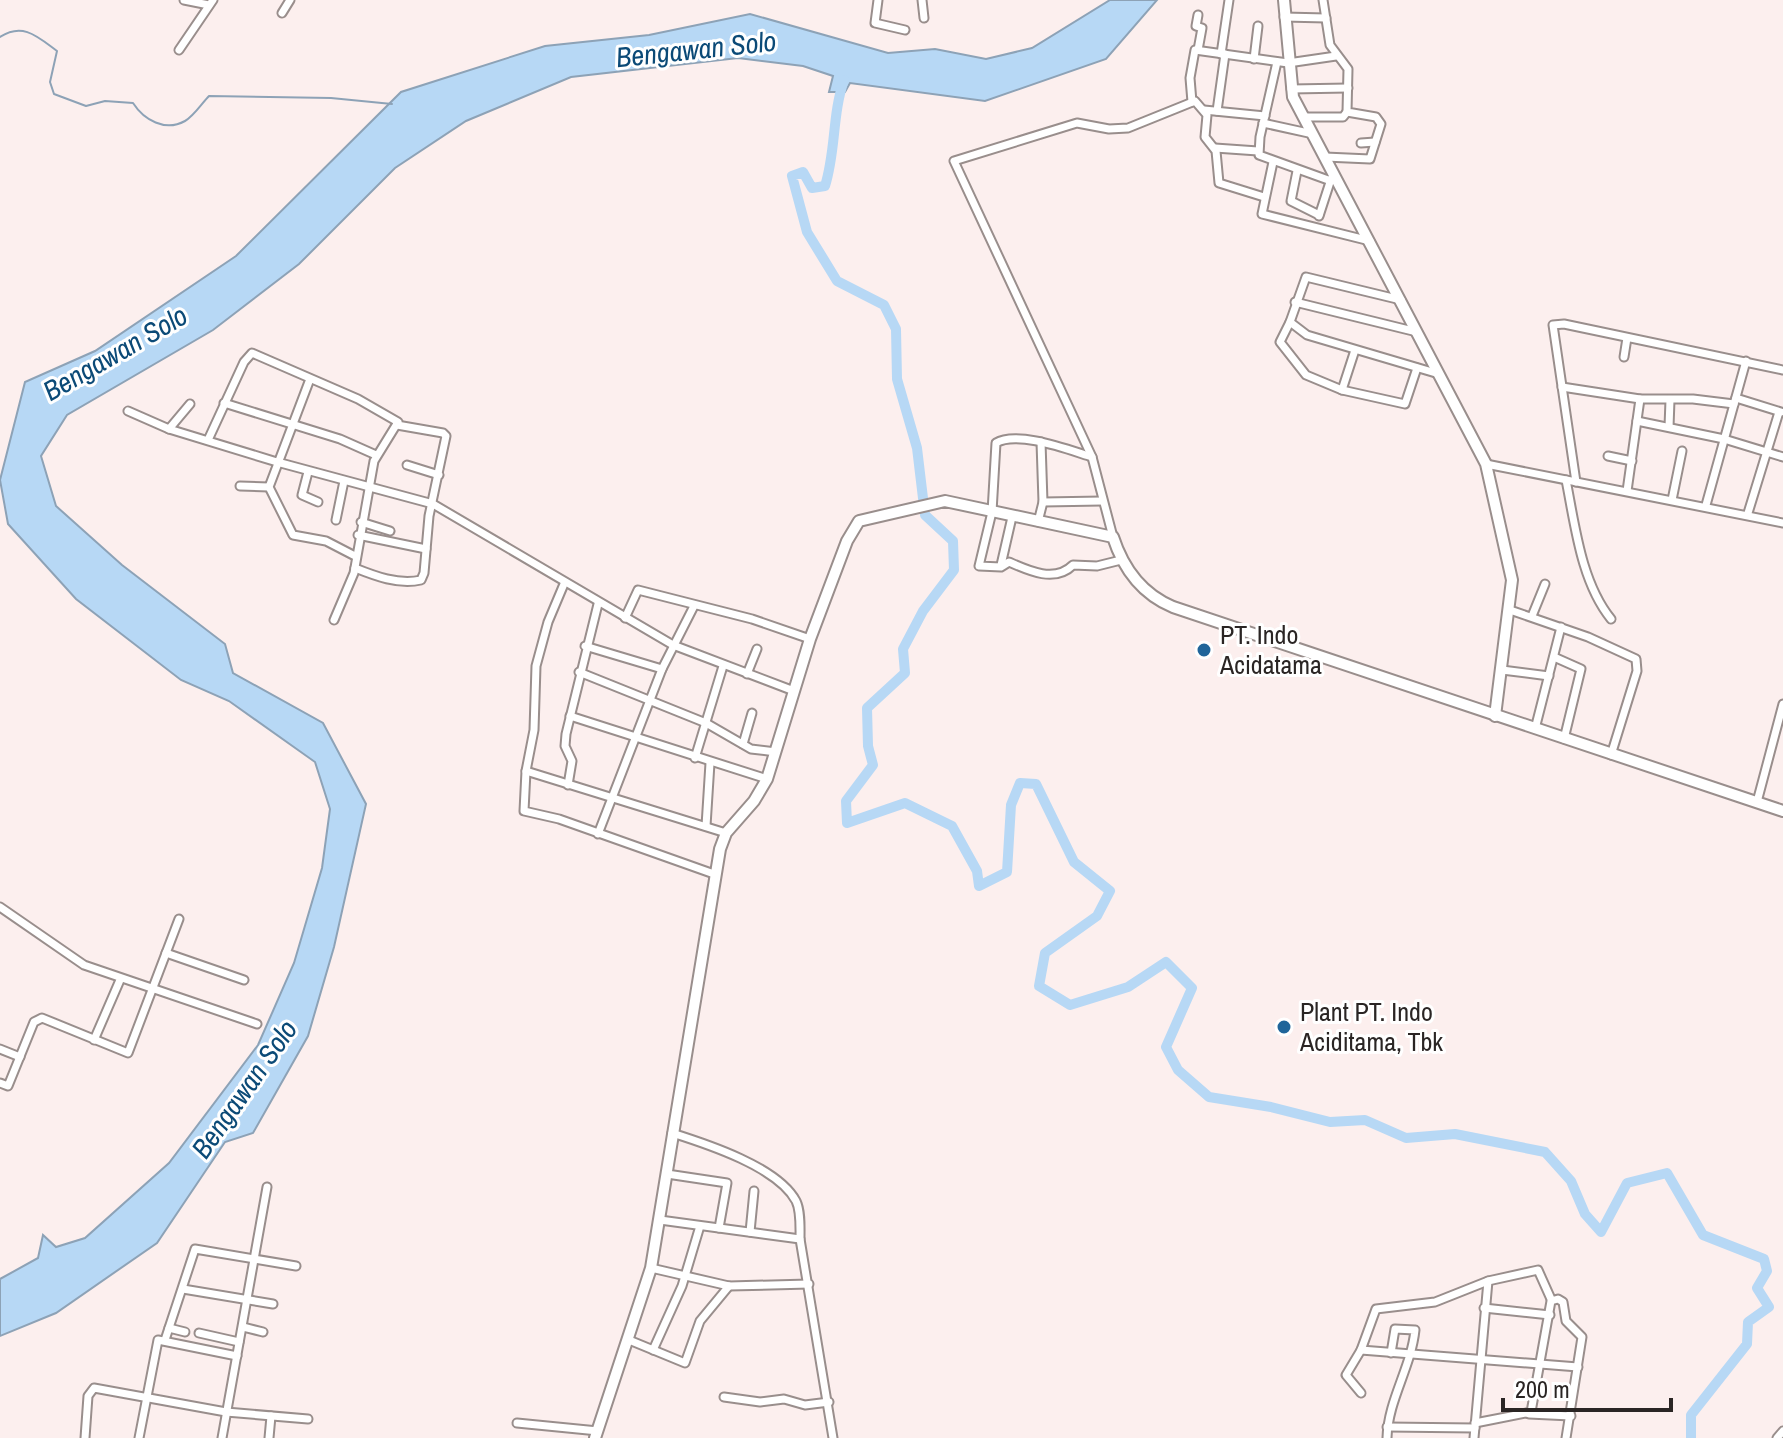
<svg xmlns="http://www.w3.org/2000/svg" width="1783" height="1438" font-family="'Archivo Narrow',sans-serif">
<rect width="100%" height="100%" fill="#fcefee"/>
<polygon fill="#b7d8f5" stroke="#8da2b6" stroke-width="2" points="1110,0 1157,0 1106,59 985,101 850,83 845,92 829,92 833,76 803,66 738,58 571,77 466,121 395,168 299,264 213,330 67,415 41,456 56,506 122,565 225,644 233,673 323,723 366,804 334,947 308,1036 253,1133 225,1142 157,1243 56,1313 0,1336 0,1279 38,1258 43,1235 56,1247 85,1238 169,1163 258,1045 294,963 322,868 330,809 315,762 229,701 181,680 76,599 8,524 0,480 25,382 95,351 236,256 401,92 545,46 649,35 750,14 888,53 935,49 986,59 1032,48"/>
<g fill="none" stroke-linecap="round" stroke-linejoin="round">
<path stroke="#8da2b6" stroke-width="2" d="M0 37C23 22 38 37 57 51L50 82 54 94 86 106 105 101 133 103C144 120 165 132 185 121 194 116 202 103 209 96L331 98 392 104"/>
<path stroke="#b7d8f5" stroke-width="10" d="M844 80C832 115 836 151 825 186L812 188 803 172 792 176 807 232 837 281 884 305 896 329 897 379 917 448 925 515 953 541 954 570 923 611 903 649 905 673 867 708 868 746 873 765 846 801 847 823 905 803 952 826 977 871 979 886 1007 872 1011 805 1020 783 1036 784 1074 862 1110 891 1097 916 1045 953 1039 986 1070 1005 1128 987 1166 962 1192 988 1166 1047 1178 1070 1209 1097 1271 1107 1330 1122 1365 1120 1406 1138 1455 1134 1545 1152 1571 1181 1585 1214 1601 1232 1627 1183 1667 1173 1703 1235 1764 1259 1767 1271 1757 1288 1769 1307 1748 1322 1747 1344 1691 1415V1438"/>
<defs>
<g id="street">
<polyline points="184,0 209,5"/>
<polyline points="878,0 875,23 905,30"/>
<polyline points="922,0 924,18"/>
<polyline points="1323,0 1330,45 1348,69 1347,112 1376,117 1381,124 1370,159 1325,157"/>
<polyline points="282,13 290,0"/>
<polyline points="1198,15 1196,26 1202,28 1198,50"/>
<polyline points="1284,17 1326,18"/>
<polyline points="179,50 213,0"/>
<polyline points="1221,54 1229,0"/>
<polyline points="1254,59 1258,26"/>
<polyline points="1277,62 1260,137 1259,155 1331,181"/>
<polyline points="1291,89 1348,88"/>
<polyline points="1192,102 1190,78 1195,50 1288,63 1336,56"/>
<polyline points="1204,110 1265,116"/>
<polyline points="1217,111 1225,54"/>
<polyline points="1303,117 1343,117 1347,112"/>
<polyline points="1263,123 1313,134"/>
<polyline points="1361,143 1375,142"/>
<polyline points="1215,148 1258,151"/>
<polyline points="1273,162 1262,214 1370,241"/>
<polyline points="1297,171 1291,201 1319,215"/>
<polyline points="1319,216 1331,179"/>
<polyline points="1401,300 1306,277 1290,322 1307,335 1439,374"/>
<polyline points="1295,302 1417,332"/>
<polyline points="1290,322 1280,342 1306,375 1342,390 1405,404 1417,368"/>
<polyline points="1624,357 1627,338"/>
<polyline points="310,379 269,487 293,535 326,541 355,556"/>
<polyline points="1562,387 1640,399 1693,399 1734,404"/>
<polyline points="1342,390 1355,350"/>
<polyline points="1736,398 1781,412"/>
<polyline points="224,403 340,439 376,455"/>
<polyline points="128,411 169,429 277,462 433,504 673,645 794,691"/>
<polyline points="1637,421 1724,439 1783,457"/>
<polyline points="1669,427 1670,400"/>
<polyline points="169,429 190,404"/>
<polyline points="208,440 244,362 252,353 358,399 398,422 374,461 354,573 334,620"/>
<polyline points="1608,456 1632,461"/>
<path d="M1092 457C1069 450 1017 430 996 443L992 512 979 566 1001 567 1009 562C1029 571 1055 583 1073 565L1097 566 1121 560"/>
<polyline points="1486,464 1783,523"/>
<polyline points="407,465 439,475"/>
<polyline points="308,472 302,495 318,502"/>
<path d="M1566 480C1575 525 1581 582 1611 619"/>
<polyline points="1576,482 1553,325 1564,324 1783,370"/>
<polyline points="240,486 269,487"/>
<polyline points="1627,491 1640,399"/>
<polyline points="1672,500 1682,451"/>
<polyline points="1043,502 1102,501"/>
<polyline points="1706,505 1746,361"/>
<polyline points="1748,513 1779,412"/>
<polyline points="336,520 344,481"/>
<polyline points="361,522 390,531"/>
<polyline points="1038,522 1043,502 1041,442"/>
<polyline points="358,535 426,549"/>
<polyline points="1113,537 1092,457 954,161 1077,123 1109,129 1128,128 1195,101 1207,115 1205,137 1216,151 1219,183 1264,197"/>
<polyline points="1001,565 1012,517"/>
<path d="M355 568C375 576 398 585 421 580L424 573 429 516 446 436 443 433 397 425"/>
<polyline points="564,584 548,622 536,666 534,730 526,771 524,811 559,819 714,874"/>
<polyline points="1510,610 1588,637 1636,659 1637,671 1611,755"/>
<polyline points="1532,616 1545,584"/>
<polyline points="625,618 638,590 752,619 810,639"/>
<polyline points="585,646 662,669"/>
<polyline points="1554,657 1581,669 1564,739"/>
<polyline points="1502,670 1549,676"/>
<polyline points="579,672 706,723 751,749 776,752"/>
<polyline points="747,674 757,649"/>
<polyline points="570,716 767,779"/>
<polyline points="1535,729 1561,627"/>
<polyline points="743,744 752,713"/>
<polyline points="695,758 723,666"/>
<polyline points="526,771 726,833"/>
<polyline points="568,785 572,761 565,746 566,734 598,604"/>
<polyline points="1757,802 1783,704"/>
<polyline points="706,826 710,763"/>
<polyline points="598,834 662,669 694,606"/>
<polyline points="0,907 84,965 257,1024"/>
<polyline points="166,953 244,980"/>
<polyline points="94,1040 120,980"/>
<polyline points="0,1049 20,1057"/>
<polyline points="0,1083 8,1086 34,1022 42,1018 128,1053 179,919"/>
<path d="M672 1133C707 1144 778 1167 796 1201 801 1211 800 1228 800 1239"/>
<polyline points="667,1174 727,1183 719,1228"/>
<polyline points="660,1220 800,1239 833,1438"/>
<polyline points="750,1232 754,1191"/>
<polyline points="651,1268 729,1286 809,1284"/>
<polyline points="183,1289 273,1304"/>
<polyline points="1484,1308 1550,1315"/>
<polyline points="243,1327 263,1332"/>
<polyline points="169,1328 185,1332"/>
<polyline points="199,1333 239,1342"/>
<polyline points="165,1340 195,1249 296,1266"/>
<polyline points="629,1340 685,1363 700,1321 729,1286"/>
<polyline points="653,1350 682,1286 700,1226"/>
<polyline points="1361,1350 1578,1367"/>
<polyline points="1361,1393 1346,1375 1361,1350 1376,1309 1435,1302 1488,1281"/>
<polyline points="724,1397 760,1402 784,1399 805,1405 829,1402"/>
<polyline points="1529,1414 1571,1416"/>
<polyline points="517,1423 598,1431"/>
<polyline points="1475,1423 1531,1412 1551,1301 1558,1299 1563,1302 1566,1321 1582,1337 1566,1438"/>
<polyline points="1387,1427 1475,1428"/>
<polyline points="85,1438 88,1396 94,1388 226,1412 308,1419"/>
<polyline points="139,1438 158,1340 237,1356"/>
<polyline points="222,1438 267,1187"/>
<polyline points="269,1438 271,1416"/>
<path d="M1387 1438C1388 1400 1411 1368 1415 1330L1395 1329 1391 1353"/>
<polyline points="1474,1438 1488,1281 1538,1270 1551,1299"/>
<polyline points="1777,1438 1783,1431"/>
</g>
<g id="secondary">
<polyline points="1284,0 1293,97 1486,464 1512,580 1495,716"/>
<path d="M595 1438 651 1268 720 849 726 833 754 801 767 779 810 639 847 541 859 521 945 501 1113 537C1123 568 1142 594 1173 607L1783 811"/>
</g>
</defs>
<use href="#street" stroke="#998e8c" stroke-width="11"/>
<use href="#secondary" stroke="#998e8c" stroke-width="14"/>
<use href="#street" stroke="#fff" stroke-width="7"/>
<use href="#secondary" stroke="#fff" stroke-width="10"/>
</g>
<g fill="#20659a" stroke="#fff" stroke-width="3">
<circle cx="1204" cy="650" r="8"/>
<circle cx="1284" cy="1027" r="8"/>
</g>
<g text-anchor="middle" stroke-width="6" stroke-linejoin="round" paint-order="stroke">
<g font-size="26" fill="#2a2524" stroke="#fff" text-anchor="start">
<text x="1220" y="644">PT. Indo<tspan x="1220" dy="30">Acidatama</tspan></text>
<text x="1300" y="1021">Plant PT. Indo<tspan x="1300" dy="30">Aciditama, Tbk</tspan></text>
</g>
<g font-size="28" font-style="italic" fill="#0b4a77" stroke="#fff">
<text transform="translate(696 49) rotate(-6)" y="10">Bengawan Solo</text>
<text transform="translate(115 353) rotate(-30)" y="10">Bengawan Solo</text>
<text transform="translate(244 1089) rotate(-55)" y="10">Bengawan Solo</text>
</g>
</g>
<path d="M1503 1398v12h168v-12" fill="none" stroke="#2a2524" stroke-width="4"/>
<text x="1515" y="1398" font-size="24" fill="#2a2524" stroke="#ffffff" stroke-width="6" paint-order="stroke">200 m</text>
</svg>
